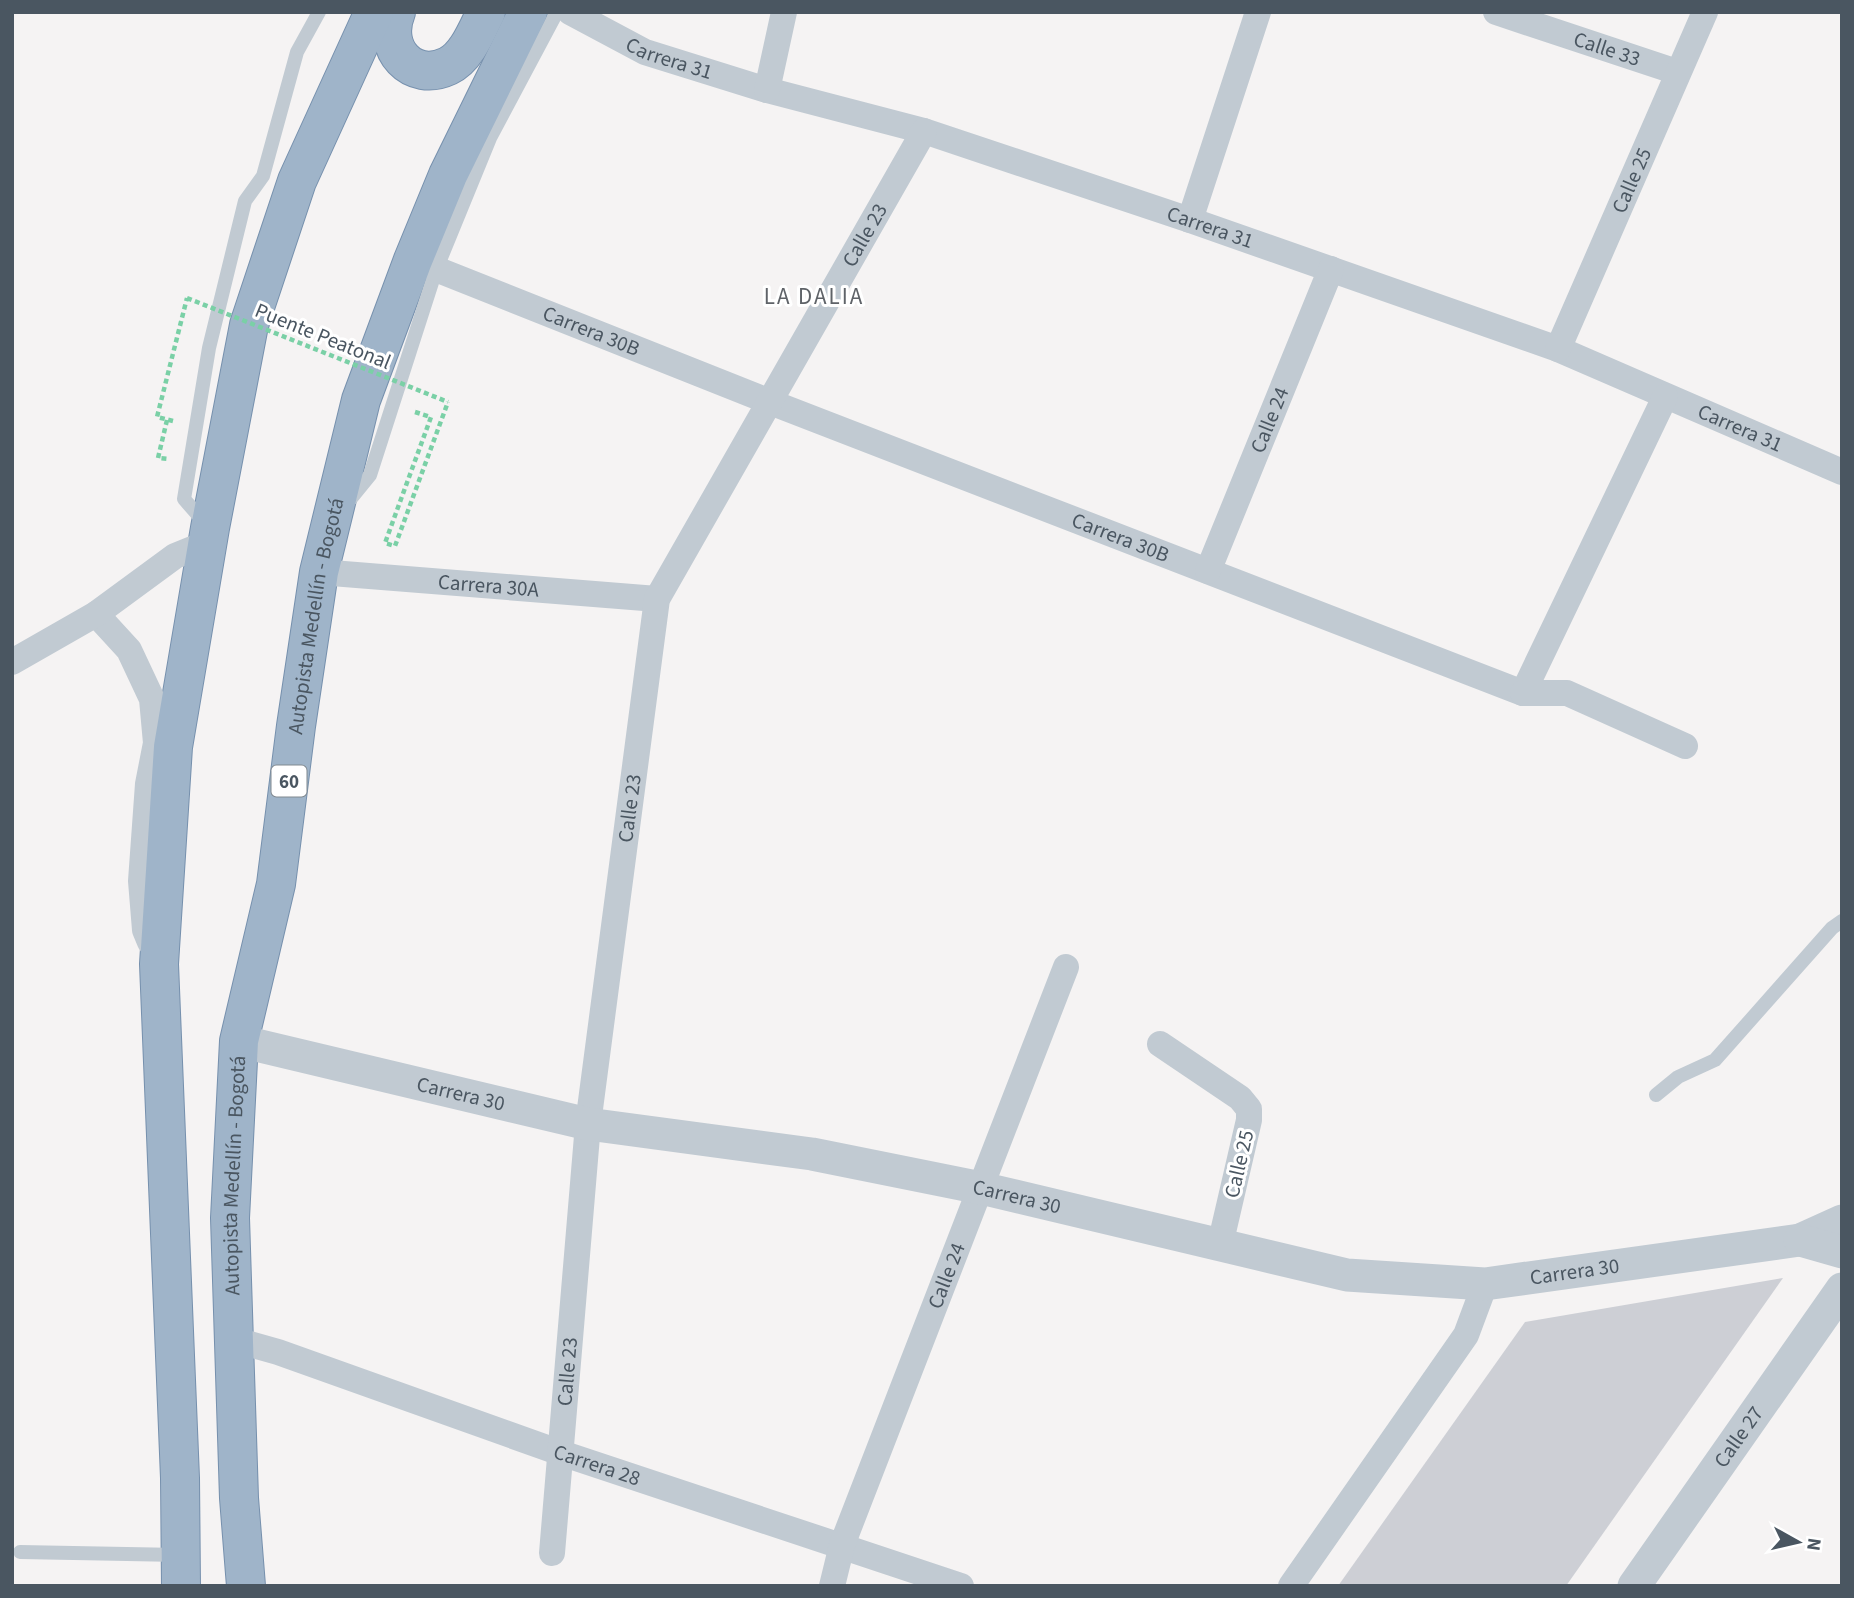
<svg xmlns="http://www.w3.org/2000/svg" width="1854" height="1598" font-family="'Source Sans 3',sans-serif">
<rect width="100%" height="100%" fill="#f5f3f3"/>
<polygon fill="#cdcfd5" points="1783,1278 1566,1586 1338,1586 1525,1322"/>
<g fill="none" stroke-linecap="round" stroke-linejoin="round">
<defs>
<g id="trunk">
<path d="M396 12C381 49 412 83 448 66 467 57 477 30 486 12"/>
<polyline points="181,1586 180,1478 159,964 173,747 210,528 249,325 297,181 374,12"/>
<path id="s12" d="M246 1586 239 1498 230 1218 239 1041 276 884 296 726 319 572 361 400 413 260 448 175 528 12"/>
</g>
</defs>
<use href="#trunk" stroke="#7690ad" stroke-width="40"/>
<g stroke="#7ad0a6" stroke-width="4.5" stroke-dasharray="5 3.5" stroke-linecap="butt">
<polyline points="415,412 431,417 385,543 395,546 448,402"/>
<polyline points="167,420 158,458 169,459"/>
<polyline points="173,421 157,417 187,298"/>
</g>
<g stroke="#c1cad2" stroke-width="14">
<polyline points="348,502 370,475 436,270 490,138 557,12"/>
<polyline points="205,523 184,499 209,348 245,201 263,176 297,52 319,12"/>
<polyline points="1656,1095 1678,1077 1715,1060 1832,928 1842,921"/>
<polyline points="20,1552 180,1555"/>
</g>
<g stroke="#c1cad2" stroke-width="26">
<path id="s1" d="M570 12 645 52 767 90 924 131 1190 220 1558 349 1842 472"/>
<path id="s2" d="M1496 12 1677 72"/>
<polyline points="767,90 784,12"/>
<polyline points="1190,220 1258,12"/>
<path id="s3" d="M413 260 770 402 1523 693 1665 397"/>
<path id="s4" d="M1558 349 1705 12"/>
<path id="s5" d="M1208 571 1331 269"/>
<path id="s6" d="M319 572 657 599"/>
<polyline points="96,614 129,650 152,699 156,743 148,784 141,881 145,930 150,942"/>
<polyline points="12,662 96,614 175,556 207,543"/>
<polyline points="1523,693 1567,693 1685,746"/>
<polyline points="1160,1044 1240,1098 1249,1109 1249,1120 1220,1245"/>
<path id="s7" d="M235 1340 278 1352 561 1453 961 1586"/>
<path id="s8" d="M552 1553 588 1124 657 599 924 131"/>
<path id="s9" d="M832 1586 842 1545 1066 967"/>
<polyline points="1291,1586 1466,1335 1485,1284"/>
</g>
<g stroke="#c1cad2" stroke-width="33">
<path id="s10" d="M239 1041 588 1124 812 1154 981 1188 1347 1275 1485 1284 1800 1240 1842 1221"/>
<polyline points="1800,1240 1842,1252"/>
<path id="s11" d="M1634 1586 1842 1289"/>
</g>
<use href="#trunk" stroke="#9fb4c9" stroke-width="38"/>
<polyline stroke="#7ad0a6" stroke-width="4.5" stroke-dasharray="5 3.5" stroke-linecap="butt" points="187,298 448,402"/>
</g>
<g text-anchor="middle" stroke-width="6" stroke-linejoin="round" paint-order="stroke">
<rect fill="#fff" stroke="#808990" stroke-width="2" x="271.5" y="765.5" width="35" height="31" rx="5"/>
<g font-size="19" font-weight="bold" fill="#4a5661">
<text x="289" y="788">60</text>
</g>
<g font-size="21" fill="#4a5661" stroke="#fff">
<text dy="7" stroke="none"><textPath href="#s2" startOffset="117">Calle 33</textPath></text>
<text dy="7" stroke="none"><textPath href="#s1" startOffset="110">Carrera 31</textPath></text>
<text dy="7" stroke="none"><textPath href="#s4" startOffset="184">Calle 25</textPath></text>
<text dy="7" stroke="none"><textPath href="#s1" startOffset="677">Carrera 31</textPath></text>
<text dy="7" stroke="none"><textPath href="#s8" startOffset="1379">Calle 23</textPath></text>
<text dy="7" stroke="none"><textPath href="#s3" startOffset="192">Carrera 30B</textPath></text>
<text transform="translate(323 336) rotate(22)" y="7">Puente Peatonal</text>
<text dy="7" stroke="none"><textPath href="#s5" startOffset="163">Calle 24</textPath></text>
<text dy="7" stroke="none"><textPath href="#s1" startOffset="1244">Carrera 31</textPath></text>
<text dy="7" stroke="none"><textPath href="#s3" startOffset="760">Carrera 30B</textPath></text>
<text dy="7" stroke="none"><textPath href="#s6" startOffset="170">Carrera 30A</textPath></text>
<text dy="7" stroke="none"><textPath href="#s12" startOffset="978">Autopista Medellín - Bogotá</textPath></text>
<text dy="7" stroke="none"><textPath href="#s8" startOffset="749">Calle 23</textPath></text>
<text dy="7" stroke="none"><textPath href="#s10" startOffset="228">Carrera 30</textPath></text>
<text transform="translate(1239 1164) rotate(-77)" y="7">Calle 25</text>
<text dy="7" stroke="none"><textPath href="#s12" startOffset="411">Autopista Medellín - Bogotá</textPath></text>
<text dy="7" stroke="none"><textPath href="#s10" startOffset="794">Carrera 30</textPath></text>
<text dy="7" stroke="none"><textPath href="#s10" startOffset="1362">Carrera 30</textPath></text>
<text dy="7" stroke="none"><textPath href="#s9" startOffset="331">Calle 24</textPath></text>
<text dy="7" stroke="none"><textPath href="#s8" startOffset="182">Calle 23</textPath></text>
<text dy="7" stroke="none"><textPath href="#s11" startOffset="182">Calle 27</textPath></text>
<text dy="7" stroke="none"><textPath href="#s7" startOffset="383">Carrera 28</textPath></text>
</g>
<g font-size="23" letter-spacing="2" fill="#5f6368" stroke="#fff">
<text x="814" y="304">LA DALIA</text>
</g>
</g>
<rect width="1854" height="1598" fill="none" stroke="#4a5661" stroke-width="28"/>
<g transform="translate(1798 1542) rotate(98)" stroke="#ffffff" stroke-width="5" paint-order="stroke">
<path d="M0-5L12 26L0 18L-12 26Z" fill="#4a5661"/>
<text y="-10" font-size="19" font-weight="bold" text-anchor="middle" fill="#4a5661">N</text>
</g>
</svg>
